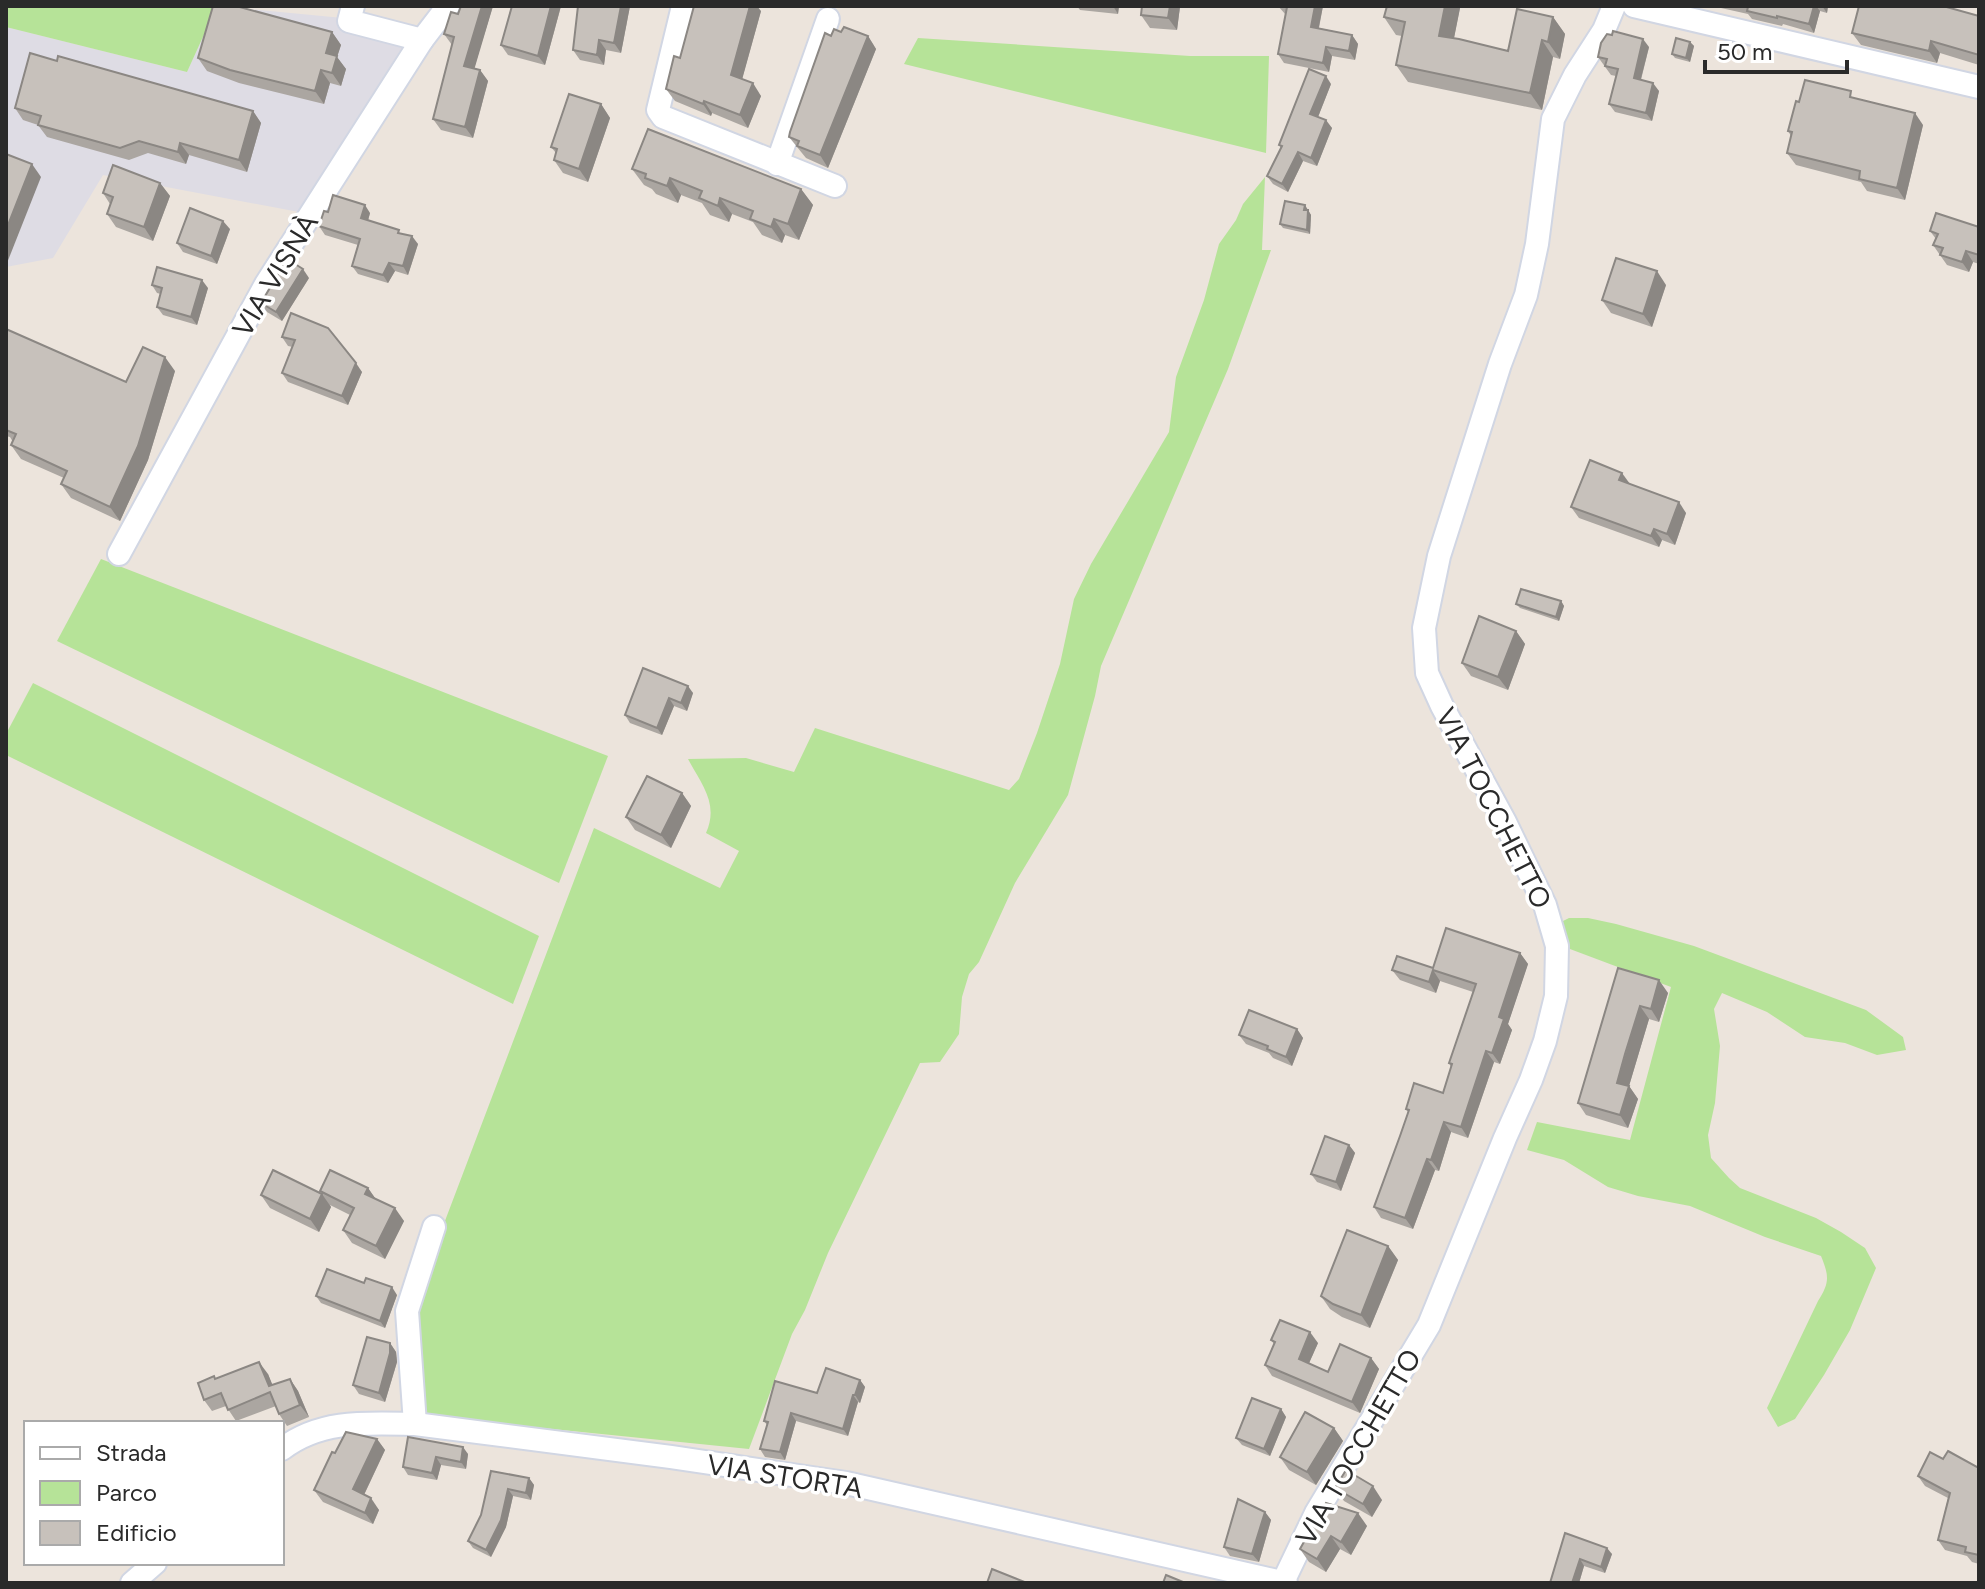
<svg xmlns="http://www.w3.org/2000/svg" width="1985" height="1589" font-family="Figtree,sans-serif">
<rect width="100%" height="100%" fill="#ece4dc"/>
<polygon fill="#dedce4" points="217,6 416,25 299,212 103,175 53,258 6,267 6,27 187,72"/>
<g fill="#b6e398">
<polygon points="6,6 217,6 187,72 6,27"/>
<polygon points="918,38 1190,56 1269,56 1266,153 904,64"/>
<path d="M1265 177 1262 250H1271L1228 369 1101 666 1095 696 1068 795 1015 883 979 962 969 974 962 997 959 1034 940 1062 920 1063 828 1253 805 1310 792 1334 749 1449 426 1416 416 1314 440 1234 594 828 720 888 739 851 706 833C719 804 702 785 688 759L746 758 794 772 815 728 1009 790 1019 779 1037 733 1060 664 1074 599 1091 564 1169 432 1176 377 1204 300 1219 244 1236 220 1243 204Z"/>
<polygon points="101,559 608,756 559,883 57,641"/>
<polygon points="33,683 539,936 513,1004 6,755 6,734"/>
<path d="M1569 918H1588L1616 924 1694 946 1866 1010 1903 1037 1906 1050 1877 1055 1845 1043 1805 1037 1767 1012 1722 993 1714 1009 1720 1046 1715 1103 1708 1135 1711 1158 1729 1178 1740 1188 1816 1218 1841 1232 1865 1248 1876 1268 1850 1330 1824 1375 1795 1419 1778 1427 1767 1408 1818 1301C1830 1282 1829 1276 1821 1256L1765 1237 1690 1206 1638 1196 1608 1187 1564 1160 1527 1150 1537 1122 1630 1140 1671 987 1554 943 1555 925Z"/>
</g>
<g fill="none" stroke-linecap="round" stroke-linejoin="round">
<defs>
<g id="minor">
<polyline points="353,6 349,21 422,40"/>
<polyline points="683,6 658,110 663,117 835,186"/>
<polyline points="1634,6 1979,87"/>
<polyline points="777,164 828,19"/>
<polyline points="119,554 266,284 422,40 448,6"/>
<polyline points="415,1424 407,1311 434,1227"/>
<path d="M282 1449C321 1419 368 1423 415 1424L671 1457 846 1483 1286 1583"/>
<polyline points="1283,1582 1316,1513 1429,1325 1505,1138 1531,1080 1545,1041 1556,996 1557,946 1545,905 1505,822 1442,706 1427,673 1424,628 1439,556 1500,364 1526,295 1537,244 1553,119 1575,75 1604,30 1614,6"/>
<polyline points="132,1583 155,1563"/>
</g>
</defs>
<use href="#minor" stroke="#d1d6e3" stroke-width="26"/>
<use href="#minor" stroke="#fff" stroke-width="22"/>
</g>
<g fill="#aba6a1">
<polygon points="461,6 493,6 474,68 480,70 488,81 473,138 441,130 433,119 452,45 444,34 458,14"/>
<polygon points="512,6 561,6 545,65 508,55 501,45"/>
<polygon points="630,6 621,53 606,50 604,65 580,60 573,50"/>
<polygon points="1077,6 1119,6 1118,14 1080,10"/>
<polygon points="1142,6 1180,6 1177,30 1150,28 1141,15"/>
<polygon points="1278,6 1323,6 1319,28 1352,35 1358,44 1355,60 1332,56 1329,72 1284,63 1278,54 1286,15"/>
<polygon points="1387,6 1459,6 1460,8 1454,38 1508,51 1553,17 1565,34 1560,59 1553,57 1542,110 1408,82 1396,65 1402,36 1396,35 1384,17"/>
<polygon points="1712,6 1828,6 1827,13 1820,11 1814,33 1783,24 1782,26 1752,19 1748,14"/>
<polygon points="761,11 742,79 761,96 748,128 712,113 711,116 675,101 666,89 680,58"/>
<polygon points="1979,16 1979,65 1940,53 1937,63 1861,45 1852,33"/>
<polygon points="332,32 341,45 337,57 346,69 341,86 330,83 324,104 239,83 207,71 198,58"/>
<polygon points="841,32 868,36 876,49 828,168 806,158 789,137 831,36"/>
<polygon points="1690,42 1694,46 1690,62 1675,58 1672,54"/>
<polygon points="1649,47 1641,80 1659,91 1652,121 1615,112 1609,104 1616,76 1611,75 1598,57"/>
<polygon points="1331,84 1318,117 1332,128 1317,166 1303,161 1288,192 1273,184 1267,176 1281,148 1279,145"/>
<polygon points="1856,98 1923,125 1905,200 1867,191 1861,182 1796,165 1787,153 1791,136 1788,131 1799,102"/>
<polygon points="601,104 610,118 588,182 563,173 554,160 556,153 551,147"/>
<polygon points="15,108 253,111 261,123 247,172 189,155 186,164 148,153 129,160 47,137 38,125 23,120"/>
<polygon points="632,169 801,189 813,205 799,240 785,235 782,243 762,235 753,222 732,214 729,222 710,215 702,203 681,195 678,203 656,194 652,189 644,185"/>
<polygon points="160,183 170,196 153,241 116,227 107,214 110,204 103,193"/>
<polygon points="1308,210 1311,215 1310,234 1283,228 1280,224"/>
<polygon points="328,212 370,213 368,221 402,234 418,244 408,275 395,271 388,283 358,274 352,266 358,245 325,235 319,226"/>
<polygon points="1979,227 1979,264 1973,262 1969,272 1947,265 1933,245 1936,239 1930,231"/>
<polygon points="230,229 217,264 183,252 177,243"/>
<polygon points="309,278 282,321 267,312 261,303"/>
<polygon points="152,285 208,288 197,325 163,315 157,307 161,294 157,293"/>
<polygon points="1666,285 1652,327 1611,313 1602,300"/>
<polygon points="291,313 362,372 348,405 288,382 282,373 293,347 288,346 282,337"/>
<polygon points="6,329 126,382 175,371 148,460 120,521 71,498 61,484 64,478 21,459 11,445 13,442 10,437 6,436"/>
<polygon points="1630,484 1686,513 1675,545 1662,540 1659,547 1579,518 1571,507"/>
<polygon points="1561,601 1564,606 1559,621 1520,608 1516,604"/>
<polygon points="1516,631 1525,644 1508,690 1471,676 1462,663"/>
<polygon points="643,668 693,693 687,711 674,706 662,735 630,723 625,715"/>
<polygon points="682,793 691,806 671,848 635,830 626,817"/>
<polygon points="1520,953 1528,964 1508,1024 1512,1030 1500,1064 1494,1062 1468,1138 1451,1132 1439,1171 1435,1170 1413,1229 1381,1218 1374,1207 1400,1136 1408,1112 1406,1109 1443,1093 1451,1067 1449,1063 1473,992 1440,981 1436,993 1400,980 1392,970 1433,968"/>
<polygon points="1618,968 1668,993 1659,1022 1649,1019 1629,1086 1638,1099 1628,1128 1586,1115 1578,1103"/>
<polygon points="1297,1029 1303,1038 1292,1066 1273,1058 1269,1053 1246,1044 1239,1035"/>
<polygon points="1349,1145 1355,1153 1341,1191 1317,1182 1311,1174"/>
<polygon points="368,1188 375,1198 404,1221 385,1259 352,1243 343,1230 350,1215 330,1205 331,1207 319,1232 270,1208 261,1195 321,1193"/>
<polygon points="1388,1246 1398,1260 1370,1328 1342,1317 1330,1309 1321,1296"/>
<polygon points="397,1295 385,1328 321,1303 316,1296"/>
<polygon points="1271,1340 1318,1343 1309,1363 1328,1372 1371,1358 1379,1369 1360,1413 1272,1376 1265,1365 1274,1344"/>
<polygon points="390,1343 396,1352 397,1362 385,1402 359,1394 353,1385"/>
<polygon points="268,1374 272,1385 290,1379 298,1391 309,1417 287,1426 279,1414 276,1406 236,1421 226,1406 212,1411 204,1400 216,1379"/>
<polygon points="860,1380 865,1387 860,1403 858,1402 848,1436 796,1421 785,1460 765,1457 760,1449 767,1425 764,1421 817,1393"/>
<polygon points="1281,1409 1286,1417 1270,1456 1242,1445 1236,1438"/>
<polygon points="1334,1428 1343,1441 1316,1485 1289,1470 1280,1457"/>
<polygon points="408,1437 468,1454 466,1469 441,1465 437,1480 408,1475 403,1467"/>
<polygon points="377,1439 385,1450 364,1495 379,1510 373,1524 323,1502 314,1490 335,1453"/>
<polygon points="1943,1459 1979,1468 1979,1564 1972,1562 1967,1556 1945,1550 1938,1540 1948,1498 1925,1486 1918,1476"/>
<polygon points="491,1471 529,1478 534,1485 531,1500 513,1496 506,1527 491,1557 473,1548 468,1541 481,1515"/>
<polygon points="1335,1488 1382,1500 1372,1517 1344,1501"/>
<polygon points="1326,1503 1367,1526 1351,1555 1340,1549 1326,1572 1309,1562 1300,1549"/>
<polygon points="1265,1512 1271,1520 1259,1562 1230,1556 1224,1547"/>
<polygon points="1565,1533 1612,1554 1605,1573 1584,1566 1579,1583 1550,1583"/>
</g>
<g fill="#8b8783">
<polygon points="482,6 493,6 472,77 464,66"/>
<polygon points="551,6 561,6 545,65 538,56"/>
<polygon points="621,6 630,6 621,53 614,43"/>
<polygon points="750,6 757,6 761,11 740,87 731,75"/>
<polygon points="1113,6 1119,6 1118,14"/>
<polygon points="1170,6 1180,7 1177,30 1168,18"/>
<polygon points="1315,6 1323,6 1317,36 1311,27"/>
<polygon points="1445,6 1459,6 1460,8 1451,53 1439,36"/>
<polygon points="1814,6 1816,6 1820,11 1814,33 1809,24"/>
<polygon points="1822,6 1828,6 1827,13"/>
<polygon points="1553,17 1565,34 1560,59 1548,42"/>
<polygon points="332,32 341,45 337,57 346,69 341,86 332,73 326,53"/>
<polygon points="1352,35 1358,44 1355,60 1349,51"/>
<polygon points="868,36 876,49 828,168 820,155"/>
<polygon points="1643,39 1649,47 1639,86 1634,78"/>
<polygon points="599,40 606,50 604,65 597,55"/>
<polygon points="1542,40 1553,57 1542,110 1530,93"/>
<polygon points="1931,41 1940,53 1937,63 1929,51"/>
<polygon points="1690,42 1694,46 1690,62 1686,58"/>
<polygon points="1326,47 1332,56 1329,72 1323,63"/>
<polygon points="321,70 330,83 324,104 315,91"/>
<polygon points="480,70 488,81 473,138 465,127"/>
<polygon points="1326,76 1331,84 1316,122 1310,114"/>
<polygon points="753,83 761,96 748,128 740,115"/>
<polygon points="1653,83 1659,91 1652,121 1646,113"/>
<polygon points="704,101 712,113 711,116 703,104"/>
<polygon points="601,104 610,118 588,182 579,169"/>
<polygon points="253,111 261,123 247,172 239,160"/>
<polygon points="1915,113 1923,125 1905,200 1897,188"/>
<polygon points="1326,120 1332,128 1317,166 1311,158"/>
<polygon points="180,143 189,155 186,164 178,152"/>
<polygon points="1298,152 1303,161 1288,192 1282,184"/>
<polygon points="32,164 41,177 7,263 6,262 6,230"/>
<polygon points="670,178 681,195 678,203 667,186"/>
<polygon points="160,183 170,196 153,241 144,227"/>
<polygon points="801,189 813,205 799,240 788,224"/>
<polygon points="720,198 732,214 729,222 718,206"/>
<polygon points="365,205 370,213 366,227 361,218"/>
<polygon points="1305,205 1311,215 1310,234 1307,230 1304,210"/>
<polygon points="774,219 785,235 782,243 771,227"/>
<polygon points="223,221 230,229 217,264 211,256"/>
<polygon points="412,236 418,244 408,275 403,266"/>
<polygon points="1966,251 1973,262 1969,272 1962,262"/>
<polygon points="389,263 395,271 388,283 383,275"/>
<polygon points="303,269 309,278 282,321 276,312"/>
<polygon points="1657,271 1666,285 1652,327 1643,314"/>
<polygon points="202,280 208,288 197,325 191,317"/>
<polygon points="165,357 175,371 148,460 120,521 110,507"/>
<polygon points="356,363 362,372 348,405 342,396"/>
<polygon points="1622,473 1630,484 1619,480"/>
<polygon points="1679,502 1686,513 1675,545 1667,534"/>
<polygon points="1654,529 1662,540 1659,547 1651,536"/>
<polygon points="1561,601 1564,606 1559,621 1556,617"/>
<polygon points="1516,631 1525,644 1508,690 1498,677"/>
<polygon points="688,686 693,693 687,711 681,703"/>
<polygon points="669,698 674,706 662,735 657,728"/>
<polygon points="682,793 691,806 671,848 661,835"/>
<polygon points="1520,953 1528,964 1508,1024 1512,1030 1500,1064 1492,1053 1499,1017"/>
<polygon points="1433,970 1440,981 1436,993 1429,982"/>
<polygon points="1659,980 1668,993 1659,1022 1651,1009"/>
<polygon points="1640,1006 1649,1019 1629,1086 1638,1099 1628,1128 1620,1115 1617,1083"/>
<polygon points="1297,1029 1303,1038 1292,1066 1286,1057"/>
<polygon points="1486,1051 1494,1062 1468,1138 1461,1127"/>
<polygon points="1444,1122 1451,1132 1439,1171 1431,1160"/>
<polygon points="1349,1145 1355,1153 1341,1191 1336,1182"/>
<polygon points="1427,1159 1435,1170 1413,1229 1405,1218"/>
<polygon points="368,1188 377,1201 365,1194"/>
<polygon points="322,1194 331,1207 319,1232 310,1219"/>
<polygon points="395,1208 404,1221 385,1259 376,1246"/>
<polygon points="1388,1246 1398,1260 1370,1328 1361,1315"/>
<polygon points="392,1287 397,1295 385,1328 380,1321"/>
<polygon points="1310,1332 1318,1343 1306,1370 1299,1359"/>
<polygon points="390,1343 396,1352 397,1362 385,1402 379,1393"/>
<polygon points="1371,1358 1379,1369 1360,1413 1352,1402"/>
<polygon points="259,1362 268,1374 278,1398 269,1386"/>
<polygon points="290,1379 298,1391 309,1417 300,1405"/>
<polygon points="860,1380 865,1387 860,1403 855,1395"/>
<polygon points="853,1395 858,1402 848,1436 843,1429"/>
<polygon points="1281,1409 1286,1417 1270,1456 1264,1449"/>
<polygon points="791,1413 796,1421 785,1460 780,1452"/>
<polygon points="1334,1428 1343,1441 1316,1485 1307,1472"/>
<polygon points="377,1439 385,1450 361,1501 353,1489"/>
<polygon points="463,1447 468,1454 466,1469 461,1462"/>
<polygon points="436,1457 441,1465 437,1480 432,1473"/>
<polygon points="529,1478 534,1485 531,1500 526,1493"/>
<polygon points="1373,1486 1382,1500 1372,1517 1363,1504"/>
<polygon points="508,1489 513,1496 506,1527 491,1557 486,1550"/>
<polygon points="371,1498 379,1510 373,1524 365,1513"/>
<polygon points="1265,1512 1271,1520 1259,1562 1252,1554"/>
<polygon points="1358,1513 1367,1526 1351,1555 1341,1542"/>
<polygon points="1331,1536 1340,1549 1326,1572 1317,1559"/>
<polygon points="1607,1548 1612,1554 1605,1573 1601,1567"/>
<polygon points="1580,1559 1584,1566 1579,1583 1572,1583"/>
</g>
<g fill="#c7c1bb" stroke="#8b8783" stroke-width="2">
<polygon points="213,6 236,6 332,32 326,53 337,56 332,73 321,70 315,91 230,70 198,58"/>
<polygon points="461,6 482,6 464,66 480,70 465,127 433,119 454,37 444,34 451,12 458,14"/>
<polygon points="512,6 551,6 538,56 501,45"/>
<polygon points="578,6 621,6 614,43 599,40 597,55 573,50"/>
<polygon points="694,6 750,6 731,75 753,83 740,115 704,101 703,104 666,89 674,56 680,58"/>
<polygon points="1142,6 1170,6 1168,18 1141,15"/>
<polygon points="1280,6 1315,6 1311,27 1352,35 1349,51 1326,47 1323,63 1278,54 1287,7"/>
<polygon points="1387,6 1445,6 1439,36 1459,39 1508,51 1517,9 1553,17 1548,42 1542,40 1530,93 1396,65 1405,22 1384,17"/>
<polygon points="1744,6 1814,6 1809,24 1777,16 1777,18 1747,11 1748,7"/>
<polygon points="1859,6 1943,6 1979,16 1979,55 1931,41 1929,51 1852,33"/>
<polygon points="844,27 868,36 820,155 797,146 799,141 789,137 790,132 825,33 831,36 834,29 841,32"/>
<polygon points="1613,31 1643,39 1634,78 1653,83 1646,113 1609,104 1618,69 1605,66 1607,59 1598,57 1601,43 1607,34 1612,35"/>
<polygon points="1676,38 1690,42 1686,58 1672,54"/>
<polygon points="30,53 57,61 58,56 253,111 239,160 180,143 178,152 139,141 120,148 38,125 41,116 15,108"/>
<polygon points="1309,69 1326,76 1310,114 1326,120 1311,158 1298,152 1282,184 1267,176 1282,146 1279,145"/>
<polygon points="1805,80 1851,91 1850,97 1915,113 1897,188 1859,179 1860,171 1787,153 1792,132 1788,131 1796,101 1799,102"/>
<polygon points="569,94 601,104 579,169 554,160 557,149 551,147"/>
<polygon points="648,129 801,189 788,224 774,219 771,227 750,219 753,211 720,198 718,206 699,198 702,191 670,178 667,186 645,178 646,174 632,169"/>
<polygon points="6,154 32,164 6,230"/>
<polygon points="113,165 160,183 144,227 107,214 113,197 103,193"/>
<polygon points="333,195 365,205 361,218 399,230 398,233 412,236 403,266 389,263 383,275 352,266 360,239 319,226 324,211 328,212"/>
<polygon points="1285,201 1305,205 1304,210 1308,210 1307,230 1280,224"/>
<polygon points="190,208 223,221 211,256 177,243"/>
<polygon points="1936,213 1979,227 1979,255 1966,251 1962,262 1940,255 1943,248 1933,245 1938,234 1930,231"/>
<polygon points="1616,258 1657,271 1643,314 1602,300"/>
<polygon points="287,259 303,269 276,312 261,303"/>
<polygon points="157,267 202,280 191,317 157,307 162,288 152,285"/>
<polygon points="291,313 328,328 356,363 342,396 282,373 295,340 282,337"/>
<polygon points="6,329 126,382 143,347 165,357 138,446 110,507 61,484 67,471 11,445 16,434 6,430"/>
<polygon points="1590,460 1622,473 1619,480 1679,502 1667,534 1654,529 1651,536 1571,507"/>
<polygon points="1521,589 1561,601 1556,617 1516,604"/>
<polygon points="1479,616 1516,631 1498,677 1462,663"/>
<polygon points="643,668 688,686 681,703 669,698 657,728 625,715"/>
<polygon points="647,776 682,793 661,835 626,817"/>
<polygon points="1446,928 1520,953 1499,1017 1504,1019 1492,1053 1486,1051 1461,1127 1444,1122 1431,1160 1427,1159 1405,1218 1374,1207 1400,1136 1409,1110 1406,1109 1414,1083 1443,1093 1452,1064 1449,1063 1476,984 1433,970 1429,982 1392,970 1397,956 1433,968"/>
<polygon points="1618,968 1659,980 1651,1009 1640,1006 1625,1054 1617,1083 1629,1086 1620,1115 1578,1103"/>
<polygon points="1249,1010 1297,1029 1286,1057 1267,1049 1268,1046 1239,1035"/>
<polygon points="1325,1136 1349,1145 1336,1182 1311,1174"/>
<polygon points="273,1170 322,1194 310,1219 261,1195"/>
<polygon points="330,1170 368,1188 365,1194 395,1208 376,1246 343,1230 354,1208 320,1191"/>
<polygon points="1347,1230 1388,1246 1361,1315 1333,1304 1321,1296"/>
<polygon points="327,1269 364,1283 366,1278 392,1287 380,1321 316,1296"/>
<polygon points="1280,1320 1310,1332 1299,1359 1328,1372 1340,1344 1371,1358 1352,1402 1265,1365 1275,1342 1271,1340"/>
<polygon points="367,1337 390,1343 390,1353 379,1393 353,1385"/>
<polygon points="259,1362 269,1386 290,1379 300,1405 279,1414 270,1392 228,1410 221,1393 204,1400 198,1383 214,1376 215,1379"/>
<polygon points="826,1368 860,1380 855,1395 853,1395 843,1429 791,1413 780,1452 760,1449 768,1422 764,1421 775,1381 817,1393"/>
<polygon points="1252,1398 1281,1409 1264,1449 1236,1438"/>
<polygon points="1305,1412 1334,1428 1307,1472 1280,1457"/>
<polygon points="346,1432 377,1439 353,1489 371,1498 365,1513 314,1490 332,1452 335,1453"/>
<polygon points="408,1437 463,1447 461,1462 436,1457 432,1473 403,1467"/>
<polygon points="1948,1451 1979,1468 1979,1555 1965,1552 1966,1547 1938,1540 1950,1493 1918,1476 1930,1452 1943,1459"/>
<polygon points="1346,1470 1373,1486 1363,1504 1335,1488"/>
<polygon points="491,1471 529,1478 526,1493 508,1489 501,1520 486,1550 468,1541 481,1515"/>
<polygon points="1238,1499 1265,1512 1252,1554 1224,1547"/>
<polygon points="1326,1503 1358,1513 1341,1542 1331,1536 1317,1559 1300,1549"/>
<polygon points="1565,1533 1607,1548 1601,1567 1580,1559 1572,1583 1550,1583"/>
<polygon points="992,1569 1027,1583 987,1583"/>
<polygon points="1166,1575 1183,1582 1183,1583 1163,1583"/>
</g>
<g text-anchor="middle" stroke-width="7" stroke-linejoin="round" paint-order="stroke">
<g font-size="28" fill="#2a2a2a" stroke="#fff">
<text transform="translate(275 275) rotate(-59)" y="10">VIA VISNÀ</text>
<text transform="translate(1494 808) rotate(63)" y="10">VIA TOCCHETTO</text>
<text transform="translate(1358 1447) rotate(-60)" y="10">VIA TOCCHETTO</text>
<text transform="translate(785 1476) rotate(9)" y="10">VIA STORTA</text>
</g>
</g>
<rect width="1985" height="1589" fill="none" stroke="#2a2a2a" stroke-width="16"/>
<rect x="24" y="1421" width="260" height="144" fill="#ffffff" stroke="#aaaaaa" stroke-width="2"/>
<rect x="40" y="1447" width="40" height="12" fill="#ffffff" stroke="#aaaaaa" stroke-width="2"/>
<text x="96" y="1461" font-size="24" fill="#2a2a2a">Strada</text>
<rect x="40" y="1481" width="40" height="24" fill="#b6e398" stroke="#aaaaaa" stroke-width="2"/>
<text x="96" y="1501" font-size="24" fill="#2a2a2a">Parco</text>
<rect x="40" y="1521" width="40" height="24" fill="#c7c1bb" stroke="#aaaaaa" stroke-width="2"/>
<text x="96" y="1541" font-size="24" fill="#2a2a2a">Edificio</text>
<path d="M1705 60v12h142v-12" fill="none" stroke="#2a2a2a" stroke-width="4"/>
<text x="1717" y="60" font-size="24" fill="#2a2a2a" stroke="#ffffff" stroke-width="6" paint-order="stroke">50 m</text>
</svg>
